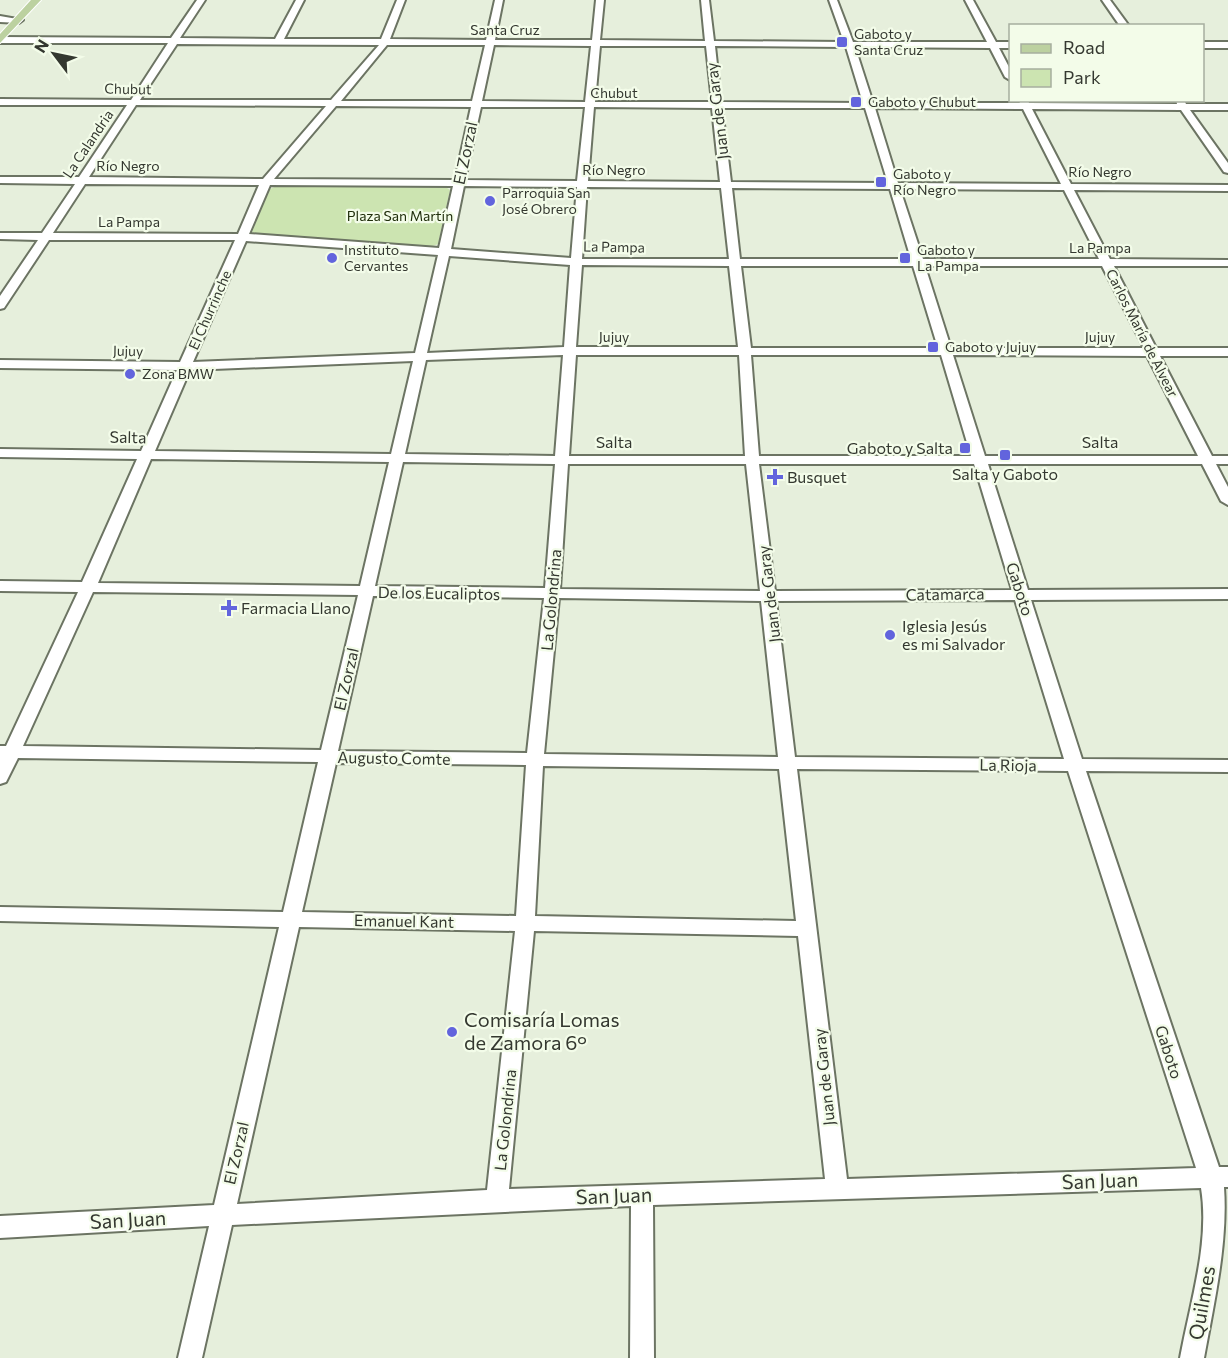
<svg xmlns="http://www.w3.org/2000/svg" width="1228" height="1358" font-family="Commissioner,sans-serif">
<rect width="100%" height="100%" fill="#e6efdc"/>
<polygon fill="#cce4b1" points="279,185 444,186 450,190 438,244 427,248 257,236 252,232 270,189"/>
<g fill="none" stroke-linecap="round" stroke-linejoin="round">
<defs>
<g id="minor">
<path d="M197 0H205L180 38 275 39 296 0H304L284 39H381L397 0H405L390 39 486 40 495 0H503L495 40H592L596 0H604L600 40 705 41 701 0H709L714 41 844 42 829 0H837L853 42H987L965 0H973L996 42H1010V48H999L1010 69V80L1005 77 990 48 855 47 873 103H1020L1018 100H1028L1029 103 1177 104 1176 100H1184L1186 104H1228V110H1190L1228 163V173L1224 172 1181 110 1032 109 1071 184 1228 185V191L1074 190 1110 259 1228 260V266H1114L1156 348H1228V356H1160L1212 456H1228V464H1216L1228 487V505L1221 501 1202 464H988L1028 590 1228 589V599L1031 600 1082 759 1228 760V772L1086 771 1219 1167H1228V1187H1224C1228 1243 1214 1303 1204 1358H1180C1190 1303 1210 1243 1201 1188L653 1205 654 1358H630L631 1206 232 1225 202 1358H178L209 1226 0 1238V1216L214 1205 279 927 0 921V907L283 912 318 762 18 758 6 782 0 784V746H6L78 592 0 591V581L82 582 137 459 0 457V449L141 451 177 370 0 368V360L180 362 235 240H49L4 308 0 309V296L38 240 0 239V233H42L75 184 0 183V177H79L127 105H0V99L131 100 168 43H0V37L171 38ZM177 44 379 45 331 100H140ZM387 45H485L472 101H341ZM494 45 591 46 585 102 482 101ZM600 46H706L712 102H595ZM715 46 846 47 863 103 721 102ZM136 105 326 106 263 179 89 177ZM336 106 471 107 455 180 274 179ZM481 107H585L577 181 465 180ZM594 107 712 108 720 182 588 181ZM722 108H865L888 183 731 182ZM875 108 1023 109 1061 184 898 183ZM85 184 259 185 238 234 53 233ZM270 185 453 186 439 248 249 234ZM464 186 577 187 571 258 451 249ZM587 187 721 188 729 259H582ZM732 188 890 189 911 259H740ZM900 189 1064 190 1099 259H923ZM246 241 438 255 415 353 193 362ZM449 256 570 265 564 347 427 353ZM582 265 729 266 738 347H576ZM741 266H913L938 348H751ZM925 266H1102L1144 348H951ZM563 355 555 456 405 454 426 360ZM576 355H739L745 456H569ZM751 355H941L971 456H759ZM953 355 1147 356 1198 456H985ZM413 361 391 454 155 451 190 370ZM151 459 389 462 360 586 98 583ZM403 462 555 464 545 588 375 586ZM568 464H746L760 591 560 589ZM759 464H974L1012 590 775 591ZM93 592 358 595 321 750 23 746ZM373 596 544 598 527 753 338 751ZM559 598 761 601 778 757 544 754ZM1015 600 1064 759 795 757 776 601ZM336 763 526 765 516 916 302 912ZM543 766 779 769 796 921 535 916ZM797 769 1068 771 1196 1168 847 1179ZM299 927 515 931 487 1190 237 1204ZM534 931 798 936 825 1179 509 1189Z"/>
<polygon points="1102,0 1110,0 1129,26 1120,26"/>
<polygon points="0,16 23,20 19,23 0,22"/>
<rect x="1202" y="42" width="26" height="6"/>
</g>
<polygon id="major" points="31,0 41,0 0,43 0,34"/>
</defs>
<use href="#minor" stroke="#6c7463" stroke-width="4"/>
<use href="#major" stroke="#fff" stroke-width="2"/>
<use href="#minor" fill="#fff" fill-rule="evenodd"/>
<use href="#major" fill="#bcd1a0" fill-rule="evenodd"/>
</g>
<g fill="#6264dd" stroke="#f3fce9" stroke-width="2">
<rect x="836" y="36" width="12" height="12" rx="3"/>
<rect x="850" y="96" width="12" height="12" rx="3"/>
<rect x="875" y="176" width="12" height="12" rx="3"/>
<circle cx="490" cy="201" r="6"/>
<circle cx="332" cy="258" r="6"/>
<rect x="899" y="252" width="12" height="12" rx="3"/>
<rect x="927" y="341" width="12" height="12" rx="3"/>
<circle cx="130" cy="374" r="6"/>
<rect x="959" y="442" width="12" height="12" rx="3"/>
<rect x="999" y="449" width="12" height="12" rx="3"/>
<path d="M772 468h6v6h6v6h-6v6h-6v-6h-6v-6h6z"/>
<path d="M226 599h6v6h6v6h-6v6h-6v-6h-6v-6h6z"/>
<circle cx="890" cy="635" r="6"/>
<circle cx="452" cy="1032" r="6"/>
</g>
<g text-anchor="middle" stroke-width="4.5" stroke-linejoin="round" paint-order="stroke">
<g font-size="14" fill="#343830" stroke="#f3fce9">
<text x="505" y="35">Santa Cruz</text>
<text transform="translate(128 89) rotate(1)" y="5">Chubut</text>
<text x="614" y="98">Chubut</text>
<text transform="translate(88 144) rotate(-56)" y="5">La Calandria</text>
<text x="128" y="171">Río Negro</text>
<text x="614" y="175">Río Negro</text>
<text x="1100" y="177">Río Negro</text>
<text x="129" y="227">La Pampa</text>
<text transform="translate(614 247) rotate(1)" y="5">La Pampa</text>
<text x="1100" y="253">La Pampa</text>
<text transform="translate(210 310) rotate(-66)" y="5">El Churrinche</text>
<text transform="translate(1142 333) rotate(63)" y="5">Carlos María de Alvear</text>
<text x="614" y="342">Jujuy</text>
<text x="1100" y="342">Jujuy</text>
<text transform="translate(128 351) rotate(1)" y="5">Jujuy</text>
</g>
<g font-size="14" fill="#343830" stroke="#f3fce9" text-anchor="start">
<text x="854" y="39">Gaboto y<tspan x="854" dy="16">Santa Cruz</tspan></text>
<text x="868" y="107">Gaboto y Chubut</text>
<text x="893" y="179">Gaboto y<tspan x="893" dy="16">Río Negro</tspan></text>
<text x="502" y="198">Parroquia San<tspan x="502" dy="16">José Obrero</tspan></text>
<text x="344" y="255">Instituto<tspan x="344" dy="16">Cervantes</tspan></text>
<text x="917" y="255">Gaboto y<tspan x="917" dy="16">La Pampa</tspan></text>
<text x="945" y="352">Gaboto y Jujuy</text>
<text x="142" y="379">Zona BMW</text>
</g>
<g font-size="14" fill="#212f0d" stroke="#f3fce9">
<text x="400" y="221">Plaza San Martín</text>
</g>
<g font-size="16" fill="#343830" stroke="#f3fce9">
<text transform="translate(717 111) rotate(-97)" y="6">Juan de Garay</text>
<text transform="translate(465 153) rotate(-78)" y="6">El Zorzal</text>
<text transform="translate(128 437) rotate(1)" y="6">Salta</text>
<text x="614" y="448">Salta</text>
<text x="1100" y="448">Salta</text>
<text transform="translate(1020 589) rotate(72)" y="6">Gaboto</text>
<text transform="translate(439 593) rotate(1)" y="6">De los Eucaliptos</text>
<text transform="translate(769 594) rotate(-97)" y="6">Juan de Garay</text>
<text transform="translate(945 594) rotate(-1)" y="6">Catamarca</text>
<text transform="translate(551 600) rotate(-85)" y="6">La Golondrina</text>
<text transform="translate(346 679) rotate(-77)" y="6">El Zorzal</text>
<text transform="translate(394 758) rotate(1)" y="6">Augusto Comte</text>
<text transform="translate(1008 765) rotate(1)" y="6">La Rioja</text>
<text transform="translate(404 921) rotate(1)" y="6">Emanuel Kant</text>
<text transform="translate(1169 1052) rotate(72)" y="6">Gaboto</text>
<text transform="translate(824 1077) rotate(-96)" y="6">Juan de Garay</text>
<text transform="translate(505 1120) rotate(-84)" y="6">La Golondrina</text>
<text transform="translate(236 1153) rotate(-77)" y="6">El Zorzal</text>
</g>
<g font-size="16" fill="#343830" stroke="#f3fce9" text-anchor="start">
<text x="953" y="454" text-anchor="end">Gaboto y Salta</text>
<text x="1005" y="480" text-anchor="middle">Salta y Gaboto</text>
<text x="787" y="483">Busquet</text>
<text x="241" y="614">Farmacia Llano</text>
<text x="902" y="632">Iglesia Jesús<tspan x="902" dy="18">es mi Salvador</tspan></text>
</g>
<g font-size="20" fill="#343830" stroke="#f3fce9" text-anchor="start">
<text x="464" y="1027">Comisaría Lomas<tspan x="464" dy="23">de Zamora 6°</tspan></text>
</g>
<g font-size="20" fill="#343830" stroke="#f3fce9">
<text transform="translate(1100 1181) rotate(-2)" y="7">San Juan</text>
<text transform="translate(614 1196) rotate(-2)" y="7">San Juan</text>
<text transform="translate(128 1220) rotate(-3)" y="7">San Juan</text>
<text transform="translate(1202 1303) rotate(-80)" y="7">Quilmes</text>
</g>
</g>
<rect x="1009" y="24" width="195" height="78" fill="#f3fce9" stroke="#a7ae9f" stroke-width="1.5"/>
<rect x="1021" y="44" width="30" height="9" fill="#bcd1a0" stroke="#a7ae9f" stroke-width="1.5"/>
<text x="1063" y="54" font-size="18" fill="#343830">Road</text>
<rect x="1021" y="69" width="30" height="18" fill="#cce4b1" stroke="#a7ae9f" stroke-width="1.5"/>
<text x="1063" y="84" font-size="18" fill="#343830">Park</text>
<g transform="translate(54 54) rotate(302)" stroke="#f3fce9" stroke-width="4.5" paint-order="stroke">
<path d="M0-4.5L10 22L0 15L-10 22Z" fill="#343830"/>
<text y="-9" font-size="16" font-weight="bold" text-anchor="middle" fill="#343830">N</text>
</g>
</svg>
